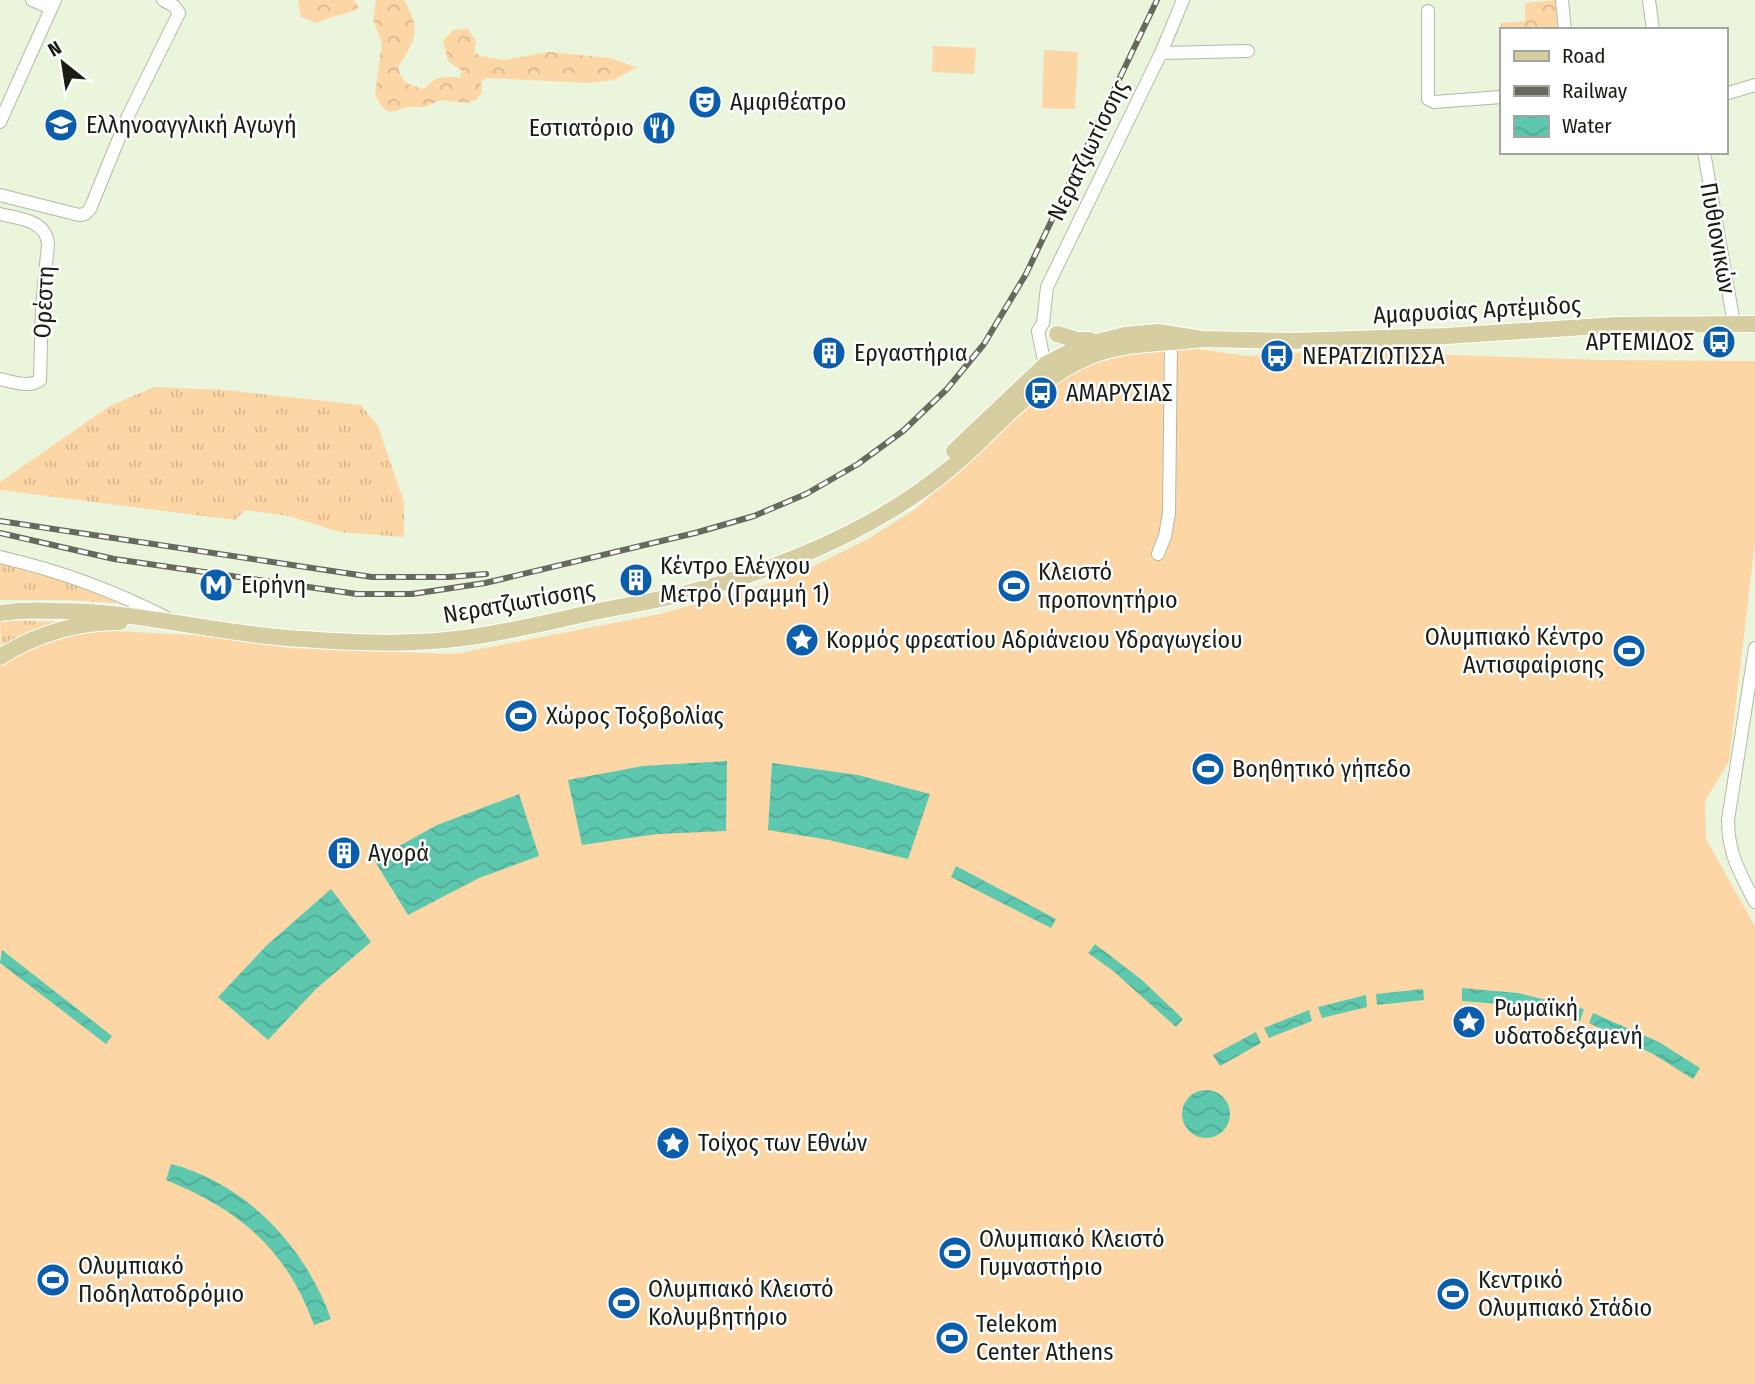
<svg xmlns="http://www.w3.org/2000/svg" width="1755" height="1384" font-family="'Fira Sans Condensed',sans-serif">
<defs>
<pattern id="grass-tufts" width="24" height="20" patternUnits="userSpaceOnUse" patternTransform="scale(1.75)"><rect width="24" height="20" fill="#fdd6a6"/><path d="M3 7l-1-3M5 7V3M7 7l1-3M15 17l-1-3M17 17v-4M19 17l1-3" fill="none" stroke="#d8b78e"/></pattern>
<pattern id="forest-crowns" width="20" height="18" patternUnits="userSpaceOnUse" patternTransform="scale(1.75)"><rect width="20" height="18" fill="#fdd6a6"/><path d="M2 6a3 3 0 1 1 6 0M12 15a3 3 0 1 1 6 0" fill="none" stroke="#d8b78e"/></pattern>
<pattern id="water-waves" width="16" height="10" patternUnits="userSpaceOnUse" patternTransform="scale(1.75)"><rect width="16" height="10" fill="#5ec8af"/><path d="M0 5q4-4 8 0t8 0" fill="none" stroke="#51ab96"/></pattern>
</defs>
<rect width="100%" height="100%" fill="#ebf5dc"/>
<g fill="url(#grass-tufts)">
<polygon points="154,387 225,390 361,405 378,426 404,502 404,537 340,532 288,516 245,510 235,520 0,490 0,482 110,406"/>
<polygon points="0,564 68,582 118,603 65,600 0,600"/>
<polygon points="0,620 57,622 29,631 1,646"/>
</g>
<g fill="url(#forest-crowns)">
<path d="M298 0H354L359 8C345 16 331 15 317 23L301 17Z"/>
<path d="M376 0H404C422 31 416 39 398 67 402 84 409 85 424 89 435 77 444 75 460 78L462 71 448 61 443 41 453 30 468 29 476 42 474 53 485 57 503 60 549 52 610 58 637 67 614 80 590 83 487 78 481 82 482 93 476 100 467 103 441 100 424 107H407L390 112 381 106 375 94 382 43 373 20Z"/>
<polygon points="1556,0 1559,30 1501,30 1501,34 1501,23 1525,21 1525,3"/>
</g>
<g fill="#fdd6a6">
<polygon points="933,46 976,48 974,74 932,72"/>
<polygon points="1044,50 1078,52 1075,109 1042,108"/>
<polygon points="1197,349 1247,356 1330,351 1600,360 1755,361 1755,543 1729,761 1705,801 1706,839 1755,926 1755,1384 0,1384 0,665 18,652 58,637 97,630 211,636 289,648 454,654 660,614 792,577 868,539 917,508 1055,383 1093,364 1139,351"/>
</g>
<g fill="url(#water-waves)">
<polygon points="727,761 726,831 657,834 582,845 568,780 643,766"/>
<polygon points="772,763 858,775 930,794 908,859 829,840 768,830"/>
<polygon points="519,794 539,856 479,878 408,915 374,860 437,825"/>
<polygon points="956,866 1056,919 1051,928 951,877"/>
<polygon points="331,889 371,942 316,989 268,1040 218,997 266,946"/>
<polygon points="1095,944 1142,980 1183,1019 1176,1027 1112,970 1088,953"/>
<polygon points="2,950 112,1036 106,1044 0,963"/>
<polygon points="1462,988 1518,993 1584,1009 1580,1021 1513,1005 1462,1001"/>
<polygon points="1423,989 1424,1000 1377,1005 1376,994"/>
<polygon points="1366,995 1367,1007 1322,1018 1318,1007"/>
<polygon points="1309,1010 1312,1021 1269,1038 1264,1028"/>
<polygon points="1593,1013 1659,1042 1700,1068 1693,1079 1653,1054 1589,1023"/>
<polygon points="1256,1032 1261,1043 1220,1066 1213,1055"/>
<circle cx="1206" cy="1114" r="24"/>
<path d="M171 1164C246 1183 306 1248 331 1319L314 1325C286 1249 240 1210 166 1180Z"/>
</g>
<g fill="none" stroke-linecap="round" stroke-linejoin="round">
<defs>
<g id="minor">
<polyline points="32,0 51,8"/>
<polyline points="1562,0 1565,30"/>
<polyline points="1649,0 1653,30"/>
<polyline points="1428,11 1428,99 1434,102 1501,97"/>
<polyline points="1161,53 1248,51"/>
<polyline points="1725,94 1755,85"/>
<polyline points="0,122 55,0"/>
<polyline points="1704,152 1734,324"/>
<polyline points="0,195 79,215 85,214 90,209 128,116 179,13 174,6 163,0"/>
<path d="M0 214C20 219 46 220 48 244L42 306 40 380C30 388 12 382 0 379"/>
<polyline points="1052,370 1043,356 1038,331 1043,323 1047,287 1161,53 1183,0"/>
<polyline points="1158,554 1165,536 1169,513 1171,343"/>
<path d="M0 557C57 570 115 591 167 618"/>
<path d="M1755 648 1728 820C1728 854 1740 873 1755 902"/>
</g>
<g id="major">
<polyline points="1057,334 1077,340 1090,340"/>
<polyline points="954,451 1046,364 1081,346 1125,335 1158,332 1202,339 1291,341 1446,336 1616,325 1755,324"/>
<path d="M0 613C19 610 39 610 58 611 135 611 210 632 288 638 330 641 374 644 416 642 476 640 535 625 594 612 627 605 662 600 695 591 787 566 880 527 953 466 996 429 1035 379 1088 357 1123 342 1164 344 1202 339"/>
<path d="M0 657C36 634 78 622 120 622"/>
</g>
</defs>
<use href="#minor" stroke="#b2bba3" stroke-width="14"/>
<use href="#major" stroke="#fff" stroke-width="18"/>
<use href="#minor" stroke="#fff" stroke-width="12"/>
<use href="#major" stroke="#d6cda1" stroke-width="16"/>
<defs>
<g id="rail">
<polyline points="0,521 372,577 449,577 486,574"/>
<polyline points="0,533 114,559 357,594 412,594 485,583 695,533 754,516 806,494 858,464 903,431 947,389 984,344 1026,274 1157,0"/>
</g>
</defs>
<use href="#rail" stroke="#656a5c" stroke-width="6"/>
<use href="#rail" stroke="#fff" stroke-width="3.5" stroke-dasharray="10" stroke-linecap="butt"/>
</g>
<defs>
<symbol id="theatre-disc" viewBox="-11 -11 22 22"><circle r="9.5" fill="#0a5eac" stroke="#fff"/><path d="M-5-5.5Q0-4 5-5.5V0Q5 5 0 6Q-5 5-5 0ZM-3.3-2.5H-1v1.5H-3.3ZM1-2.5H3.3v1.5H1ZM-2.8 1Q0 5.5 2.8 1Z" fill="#fff"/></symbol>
<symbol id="school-disc" viewBox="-11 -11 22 22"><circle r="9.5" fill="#0a5eac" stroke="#fff"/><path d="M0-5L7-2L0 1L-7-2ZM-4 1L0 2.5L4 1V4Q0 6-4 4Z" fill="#fff"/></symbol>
<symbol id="restaurant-disc" viewBox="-11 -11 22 22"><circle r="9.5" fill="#0a5eac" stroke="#fff"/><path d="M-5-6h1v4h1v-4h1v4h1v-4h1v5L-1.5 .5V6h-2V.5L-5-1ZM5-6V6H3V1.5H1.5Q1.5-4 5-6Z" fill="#fff"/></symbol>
<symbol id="bus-disc" viewBox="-11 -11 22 22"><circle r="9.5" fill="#0a5eac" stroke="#fff"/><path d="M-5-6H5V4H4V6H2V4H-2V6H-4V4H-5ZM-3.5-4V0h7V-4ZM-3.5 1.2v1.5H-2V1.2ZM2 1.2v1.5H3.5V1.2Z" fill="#fff"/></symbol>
<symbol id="building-disc" viewBox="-11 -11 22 22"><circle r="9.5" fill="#0a5eac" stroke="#fff"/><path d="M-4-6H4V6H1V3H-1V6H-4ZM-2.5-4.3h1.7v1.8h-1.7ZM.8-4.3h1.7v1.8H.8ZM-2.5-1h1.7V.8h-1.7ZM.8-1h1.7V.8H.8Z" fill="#fff"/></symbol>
<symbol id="metro-disc" viewBox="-11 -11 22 22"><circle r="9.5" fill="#0a5eac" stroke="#fff"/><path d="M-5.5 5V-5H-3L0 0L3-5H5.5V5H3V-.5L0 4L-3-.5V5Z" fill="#fff"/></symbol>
<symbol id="stadium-disc" viewBox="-11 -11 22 22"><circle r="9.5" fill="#0a5eac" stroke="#fff"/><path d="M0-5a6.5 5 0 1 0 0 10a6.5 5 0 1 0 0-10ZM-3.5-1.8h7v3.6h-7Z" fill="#fff"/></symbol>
<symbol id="sight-disc" viewBox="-11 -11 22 22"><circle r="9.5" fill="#0a5eac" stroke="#fff"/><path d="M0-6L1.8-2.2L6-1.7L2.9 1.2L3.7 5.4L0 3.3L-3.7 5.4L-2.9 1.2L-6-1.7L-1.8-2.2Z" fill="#fff"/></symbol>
</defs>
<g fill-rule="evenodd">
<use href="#theatre-disc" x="686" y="83" width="38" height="38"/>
<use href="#school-disc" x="42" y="106" width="38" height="38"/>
<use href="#restaurant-disc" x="640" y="109" width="38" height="38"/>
<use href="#bus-disc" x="1700" y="323" width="38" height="38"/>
<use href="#building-disc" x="810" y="334" width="38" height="38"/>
<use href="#bus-disc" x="1258" y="337" width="38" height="38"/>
<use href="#bus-disc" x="1022" y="374" width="38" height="38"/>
<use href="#building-disc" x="617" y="561" width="38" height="38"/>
<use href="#metro-disc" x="197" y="566" width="38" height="38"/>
<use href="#stadium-disc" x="995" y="567" width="38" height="38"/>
<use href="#sight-disc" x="783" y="621" width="38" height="38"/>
<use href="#stadium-disc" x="1610" y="632" width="38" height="38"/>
<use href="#stadium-disc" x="502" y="697" width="38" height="38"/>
<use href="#stadium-disc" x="1189" y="750" width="38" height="38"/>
<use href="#building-disc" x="325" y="834" width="38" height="38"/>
<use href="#sight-disc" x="1450" y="1003" width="38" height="38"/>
<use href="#sight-disc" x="654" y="1124" width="38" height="38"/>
<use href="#stadium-disc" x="936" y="1234" width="38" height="38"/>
<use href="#stadium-disc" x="34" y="1261" width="38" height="38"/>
<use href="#stadium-disc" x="1434" y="1275" width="38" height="38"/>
<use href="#stadium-disc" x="605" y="1284" width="38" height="38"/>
<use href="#stadium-disc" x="933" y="1319" width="38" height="38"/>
</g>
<g text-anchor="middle" stroke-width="5" stroke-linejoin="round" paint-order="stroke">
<g font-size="24" fill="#1a1d14" stroke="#fff" text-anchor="start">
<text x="730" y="110">Αμφιθέατρο</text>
<text x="86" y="133">Ελληνοαγγλική Αγωγή</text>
<text x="634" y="136" text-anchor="end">Εστιατόριο</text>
<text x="1694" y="350" text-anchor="end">ΑΡΤΕΜΙΔΟΣ</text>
<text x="854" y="361">Εργαστήρια</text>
<text x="1302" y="364">ΝΕΡΑΤΖΙΩΤΙΣΣΑ</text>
<text x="1066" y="401">ΑΜΑΡΥΣΙΑΣ</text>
<text x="660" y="574">Κέντρο Ελέγχου<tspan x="660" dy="28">Μετρό (Γραμμή 1)</tspan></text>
<text x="1038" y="580">Κλειστό<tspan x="1038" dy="28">προπονητήριο</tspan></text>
<text x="241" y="593">Ειρήνη</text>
<text x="1604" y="645" text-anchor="end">Ολυμπιακό Κέντρο<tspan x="1604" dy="28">Αντισφαίρισης</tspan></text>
<text x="826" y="648">Κορμός φρεατίου Αδριάνειου Υδραγωγείου</text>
<text x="546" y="724">Χώρος Τοξοβολίας</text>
<text x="1232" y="777">Βοηθητικό γήπεδο</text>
<text x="368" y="861">Αγορά</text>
<text x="1494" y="1016">Ρωμαϊκή<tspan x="1494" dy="28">υδατοδεξαμενή</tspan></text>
<text x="698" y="1151">Τοίχος των Εθνών</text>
<text x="979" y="1247">Ολυμπιακό Κλειστό<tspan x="979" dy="28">Γυμναστήριο</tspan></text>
<text x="78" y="1274">Ολυμπιακό<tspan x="78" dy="28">Ποδηλατοδρόμιο</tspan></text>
<text x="1478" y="1288">Κεντρικό<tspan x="1478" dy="28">Ολυμπιακό Στάδιο</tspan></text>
<text x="648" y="1297">Ολυμπιακό Κλειστό<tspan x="648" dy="28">Κολυμβητήριο</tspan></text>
<text x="976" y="1332">Telekom<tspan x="976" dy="28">Center Athens</tspan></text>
</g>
<g font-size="24" fill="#1a1d14" stroke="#fff">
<text transform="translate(1088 150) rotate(-64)" y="8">Νερατζιωτίσσης</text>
<text transform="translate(1718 238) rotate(80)" y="8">Πυθιονικών</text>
<text transform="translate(44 302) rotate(-87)" y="8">Ορέστη</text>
<text transform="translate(1477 310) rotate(-3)" y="8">Αμαρυσίας Αρτέμιδος</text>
<text transform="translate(519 602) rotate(-10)" y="8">Νερατζιωτίσσης</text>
</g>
</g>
<rect x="1500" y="28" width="228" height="126" fill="#ffffff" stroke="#a3a5a1" stroke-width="2"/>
<rect x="1514" y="51" width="35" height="10" fill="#d6cda1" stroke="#a3a5a1" stroke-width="2"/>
<text x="1562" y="63" font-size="21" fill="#1a1d14">Road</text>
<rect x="1514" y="86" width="35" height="10" fill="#656a5c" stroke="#a3a5a1" stroke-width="2"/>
<text x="1562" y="98" font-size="21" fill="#1a1d14">Railway</text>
<rect x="1514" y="116" width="35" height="21" fill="url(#water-waves)" stroke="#a3a5a1" stroke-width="2"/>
<text x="1562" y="133" font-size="21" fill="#1a1d14">Water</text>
<g transform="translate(63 63) rotate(330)" stroke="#ffffff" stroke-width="5" paint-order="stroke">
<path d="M0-5L12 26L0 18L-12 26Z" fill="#1a1d14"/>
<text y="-10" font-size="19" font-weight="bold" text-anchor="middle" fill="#1a1d14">N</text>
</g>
</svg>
